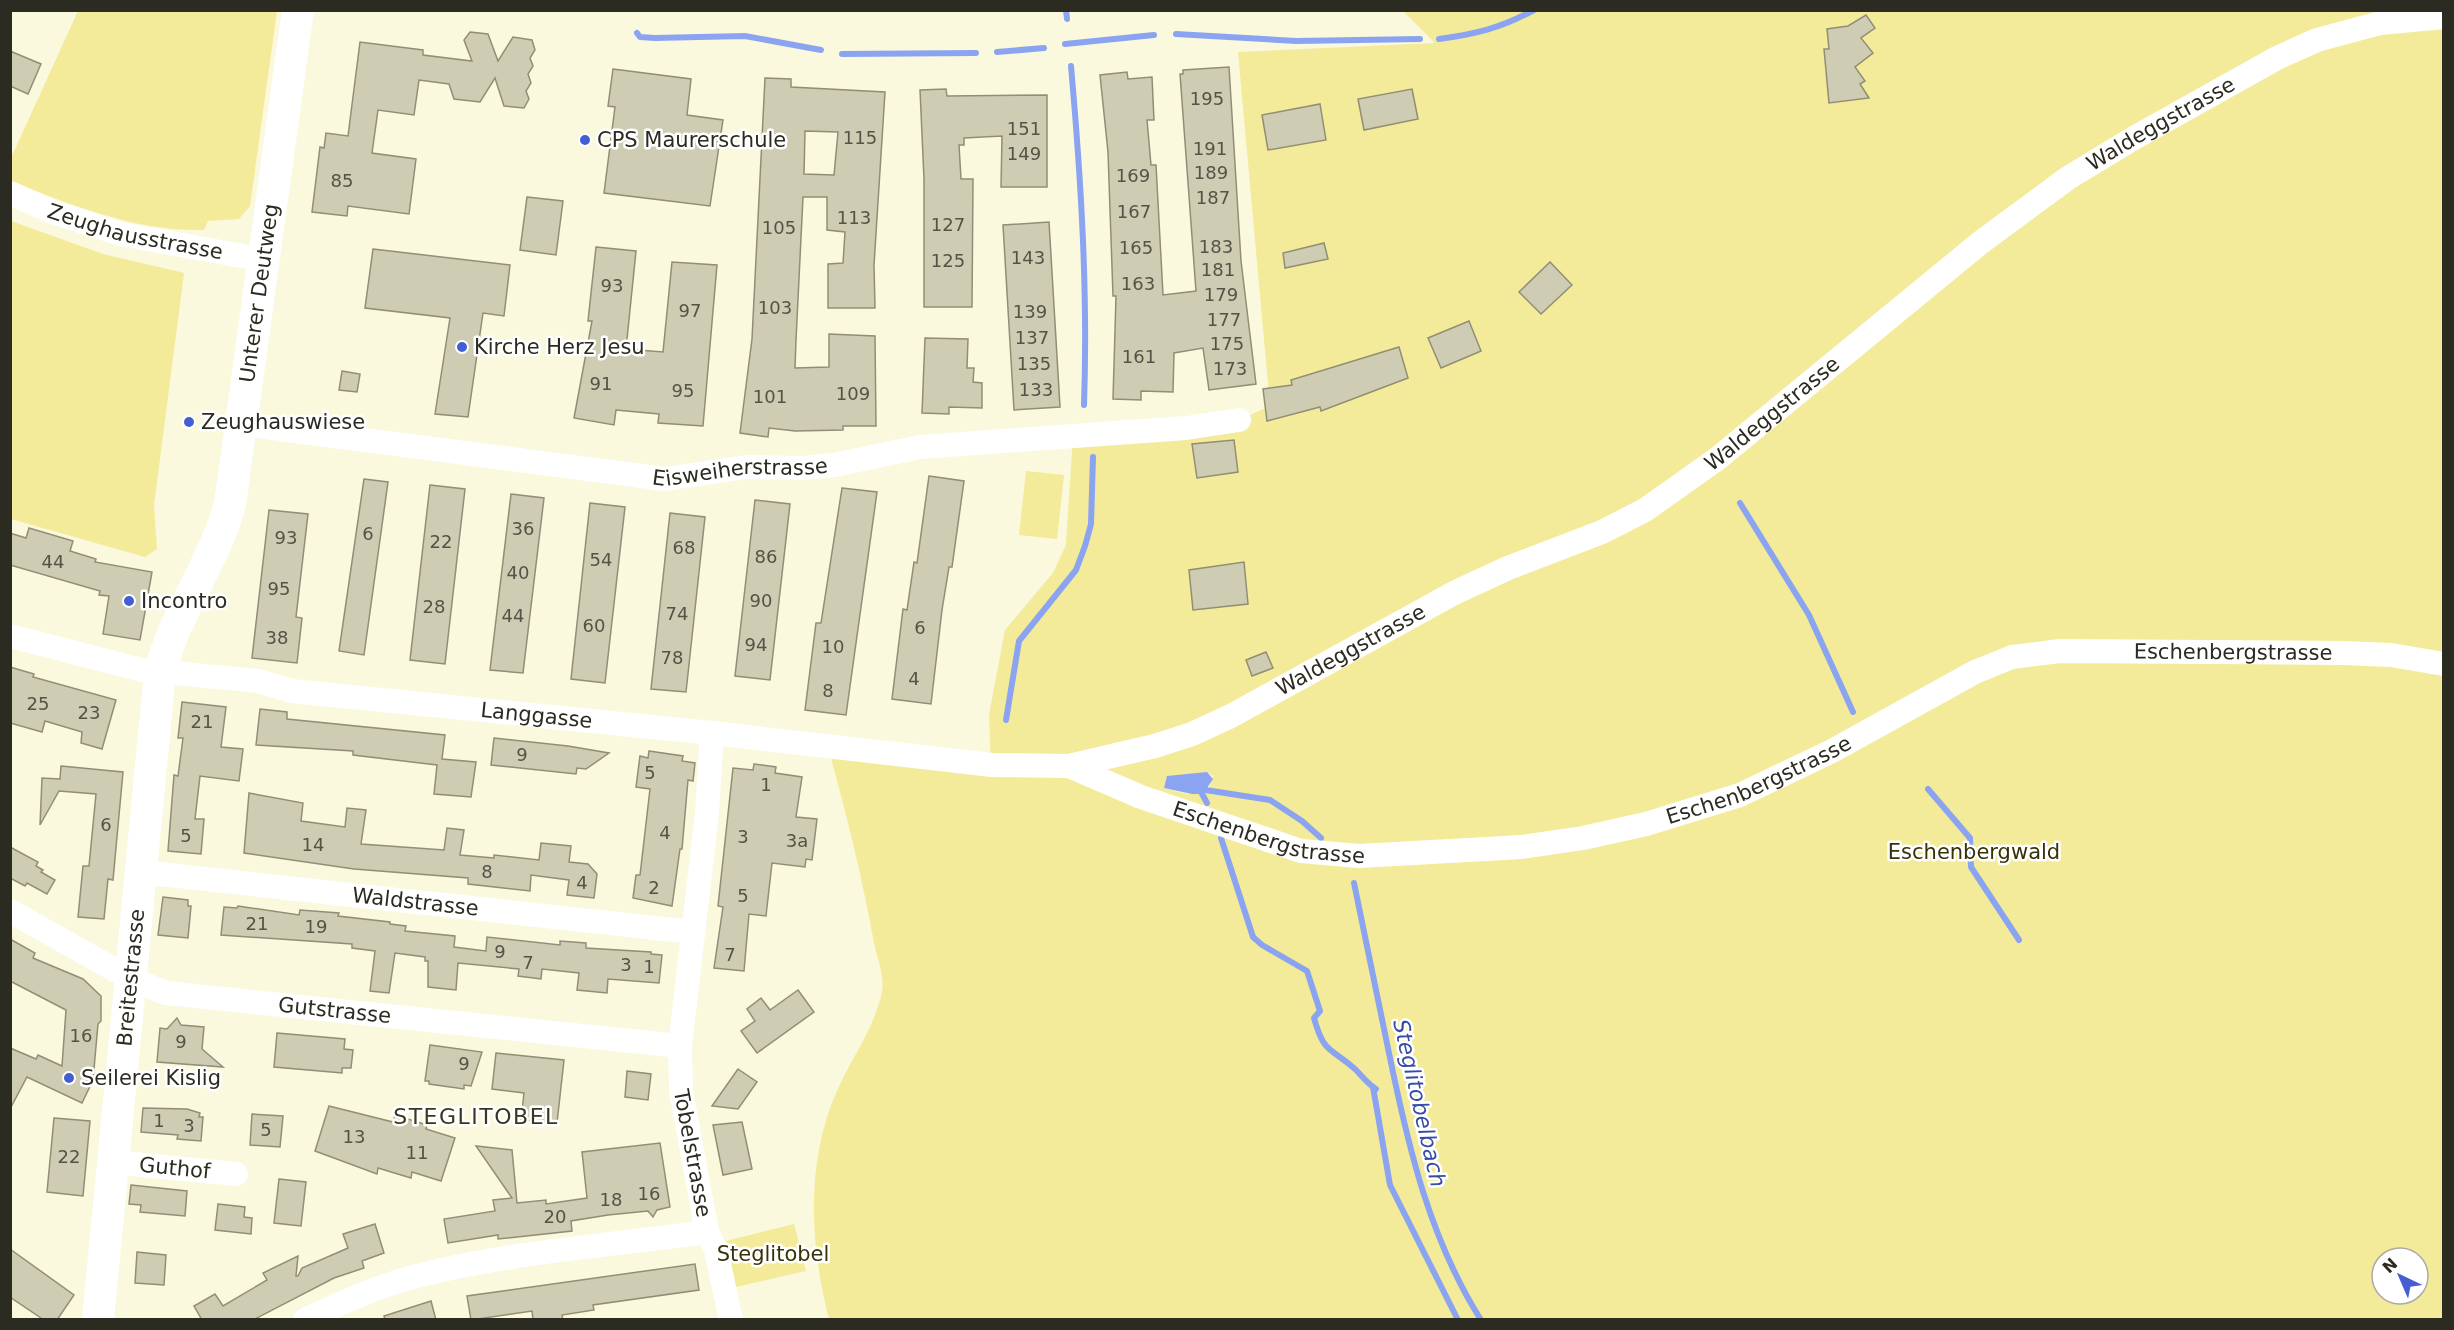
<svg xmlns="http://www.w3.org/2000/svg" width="2454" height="1330" font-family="'DejaVu Sans',sans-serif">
<rect width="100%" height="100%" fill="#faf8dd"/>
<g fill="#f3eb99" fill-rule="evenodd">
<path d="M1402 10 2443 11V1319H829C810 1246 805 1163 837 1091 851 1059 875 1027 882 992 885 978 877 957 874 943 862 876 846 812 828 748L991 765 989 715 1005 630 1053 573 1066 545 1073 436 1239 420 1270 406 1238 52 1435 43ZM1207 772 1213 776 1208 790 1203 794H1187L1164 788 1173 777ZM2382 1258H2418V1294H2382Z"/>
<path d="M78 11H277L250 206 239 219 208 221 204 230C138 232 71 205 11 181V158Z"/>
<polygon points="11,221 103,254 184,273 154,505 157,549 145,557 11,519"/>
<polygon points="1026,471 1064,475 1057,539 1019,535"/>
<polygon points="794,1224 806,1271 736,1287 726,1241"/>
</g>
<polygon fill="#8ba4f1" points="1207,772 1213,779 1203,794 1192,794 1164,788 1167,776"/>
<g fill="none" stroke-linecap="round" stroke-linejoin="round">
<g stroke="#8ba4f1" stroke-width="6">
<polyline points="1066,10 1067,19"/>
<polyline points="637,33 640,37 655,38 745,36 821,50"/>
<polyline points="1176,34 1296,41 1420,39"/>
<path d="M1439 39C1476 34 1501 28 1534 10"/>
<polyline points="1065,44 1154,35"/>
<polyline points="997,52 1044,48"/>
<polyline points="842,54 976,53"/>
<path d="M1071 66C1081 179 1088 292 1084 405"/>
<polyline points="1740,503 1809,615 1853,712"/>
<polyline points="1006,720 1019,641 1076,570 1085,546 1091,524 1093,457"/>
<polyline points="1199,789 1270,800 1302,821 1321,838"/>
<polyline points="1928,789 1970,838 1971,867 2019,940"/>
<polyline points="1200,790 1207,803"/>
<path d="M1221 838 1253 937 1262 945 1307 971 1320 1011 1314 1018C1324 1054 1330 1047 1355 1069 1362 1076 1368 1084 1376 1089"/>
<path d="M1354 883C1366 941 1378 999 1390 1058 1409 1150 1430 1239 1481 1320"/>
<polyline points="1373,1087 1390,1185 1458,1320"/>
</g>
</g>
<g fill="#ceccb2" stroke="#918e75" stroke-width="1.5" fill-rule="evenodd">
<polygon points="1866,15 1875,28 1861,38 1873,53 1855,67 1865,81 1860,84 1869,98 1829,103 1824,49 1829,49 1827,29 1848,26"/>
<polygon points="470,32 488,34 498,61 513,37 532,40 535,50 530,58 533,66 528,74 531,83 526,91 529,99 524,108 504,106 495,78 480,102 454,99 449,84 419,80 414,115 378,110 372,153 416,159 409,214 348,206 347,216 312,212 320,147 324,148 326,133 348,136 360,42 423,50 423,55 472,61 464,40"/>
<polygon points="10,51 41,64 28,94 10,86"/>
<polygon points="1229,67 1241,261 1256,384 1209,390 1203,348 1174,353 1173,392 1141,391 1141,400 1113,399 1116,296 1113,296 1108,152 1100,75 1127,72 1128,79 1152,77 1154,120 1147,120 1151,165 1156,165 1163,295 1196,291 1180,74 1183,74 1183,70"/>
<polygon points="613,69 691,79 687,115 723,120 710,206 604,193 615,107 608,106"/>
<path d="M765 78 791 79V87L885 92 874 265 875 308H828V264L843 263 845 232 827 230V197H803L796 340 795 368 829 367V334L875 336 876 426H843V430L795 431 769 428 768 437 740 433 752 339ZM805 131 838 132 834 175 804 174Z"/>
<polygon points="946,89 947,96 1047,95 1047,187 1001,187 1002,136 964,138 964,145 959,145 961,179 973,179 972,307 924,307 924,179 920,90"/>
<polygon points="1412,89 1418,119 1364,130 1358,99"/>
<polygon points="1320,104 1326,140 1268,150 1262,115"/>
<polygon points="527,197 563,201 556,255 520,250"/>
<polygon points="1049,222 1060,407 1014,410 1003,225"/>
<polygon points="1324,243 1328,259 1285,268 1283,253"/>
<polygon points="596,247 636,251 626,349 663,352 672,262 717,265 703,426 658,423 659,414 616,410 614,425 574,418 592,321 588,321"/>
<polygon points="373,249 510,265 504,316 483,313 468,417 435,414 450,318 365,308"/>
<polygon points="1550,262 1572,285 1541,314 1519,292"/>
<polygon points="1469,321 1481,351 1441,368 1428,338"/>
<polygon points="925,338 968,339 967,368 974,368 973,382 982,383 982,408 949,407 949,414 922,413"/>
<polygon points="1399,347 1408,378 1321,411 1320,407 1267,421 1263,389 1292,385 1291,380"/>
<polygon points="342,371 360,374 357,392 339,390"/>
<polygon points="1234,440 1238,472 1197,478 1192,444"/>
<polygon points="929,476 964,481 952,567 949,567 942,610 931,704 892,699 903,609 907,610 914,562 917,563"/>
<polygon points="364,479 388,482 364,655 339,651"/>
<polygon points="430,485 465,489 445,664 410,660"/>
<polygon points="842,488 877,492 846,715 805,710 816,623 821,623"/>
<polygon points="511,494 544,498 523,673 490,670"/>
<polygon points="755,500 790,504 770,680 735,676"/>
<polygon points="590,503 625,507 605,683 571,679"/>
<polygon points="269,510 308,514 296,617 302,618 297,663 252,658"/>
<polygon points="670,513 705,517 686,692 651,689"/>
<polygon points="29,528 73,541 70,551 96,559 95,562 152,572 140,640 103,634 109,596 99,595 100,591 10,565 10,533 26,538"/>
<polygon points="1244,562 1248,604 1193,610 1189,570"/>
<polygon points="1266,652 1273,668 1252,676 1246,660"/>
<polygon points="10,667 34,674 33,677 116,700 102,749 81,743 82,732 45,721 42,732 10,723"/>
<polygon points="182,702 226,707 221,747 243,749 239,781 200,776 195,819 204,819 201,854 168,851 174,775 178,776 183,738 178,738"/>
<polygon points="260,709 287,712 287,719 445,735 442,759 476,762 471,797 434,794 437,765 353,755 353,751 256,745"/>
<polygon points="494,738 568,746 609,753 586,769 577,768 576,774 491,765"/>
<polygon points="649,751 683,756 682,761 695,763 693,781 688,780 682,849 680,849 672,906 633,898 636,875 640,875 650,789 636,787 640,756 648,758"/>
<polygon points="754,764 776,767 775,773 802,777 796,817 817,819 812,860 806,859 805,867 772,863 766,916 749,914 744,971 714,968 723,907 718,906 733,768 753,770"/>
<polygon points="61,766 123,772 113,880 108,879 104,919 78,917 83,866 89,866 96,794 59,791 40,825 42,778 60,779"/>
<polygon points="249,793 303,803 301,821 345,827 347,808 366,810 361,844 444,850 447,828 464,830 460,855 494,858 494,855 539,860 541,843 571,846 569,862 588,864 597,874 594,898 567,895 569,880 531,875 530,891 468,884 468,878 354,869 244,853"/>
<polygon points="10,847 38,862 36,866 43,870 41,872 55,880 47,894 27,883 25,886 10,878"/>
<polygon points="163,897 188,900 188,906 191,906 188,938 158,935"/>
<polygon points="238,906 299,915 300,910 339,913 338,916 390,922 390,924 406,926 405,931 455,936 454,947 486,951 487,937 560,945 560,941 586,943 586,948 651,952 651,954 662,955 659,983 608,979 607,993 577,990 579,973 542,969 541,979 518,976 519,969 458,963 456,990 428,987 428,961 425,961 425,957 395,953 389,993 370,991 375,951 352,948 352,944 221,935 224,907 237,908"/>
<polygon points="10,939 35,953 33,958 83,979 101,996 101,1021 98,1024 93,1080 82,1103 27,1077 10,1109 10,1048 36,1059 38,1055 62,1066 66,1010 10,981"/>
<polygon points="798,990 814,1012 757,1053 741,1031 755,1021 747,1009 761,998 770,1010"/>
<polygon points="177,1018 181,1025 204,1027 202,1049 223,1067 157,1062 160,1028 167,1029"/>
<polygon points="277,1033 345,1039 344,1049 353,1050 351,1068 342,1068 342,1073 274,1067"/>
<polygon points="430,1045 482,1052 471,1086 464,1085 464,1089 429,1084 429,1081 425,1081"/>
<polygon points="496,1053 564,1060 557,1123 521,1120 524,1093 492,1089"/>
<polygon points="738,1069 757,1082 738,1109 712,1106"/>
<polygon points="627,1071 651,1074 648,1100 625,1097"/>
<polygon points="329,1106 393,1122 395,1115 427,1125 426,1129 455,1138 441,1181 412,1172 411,1178 378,1168 377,1174 315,1151"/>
<polygon points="143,1108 187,1109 200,1113 199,1117 203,1117 201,1141 177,1139 178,1135 141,1132"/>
<polygon points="252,1114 283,1116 280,1147 250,1145"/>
<polygon points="54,1118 90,1121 83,1196 47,1192"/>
<polygon points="742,1122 752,1169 723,1175 713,1125"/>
<polygon points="660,1143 670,1207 657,1210 653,1217 648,1211 608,1215 571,1221 572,1231 498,1239 498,1235 448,1243 444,1219 495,1211 493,1200 512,1198 476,1146 512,1150 517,1203 546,1200 546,1204 587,1198 582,1152"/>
<polygon points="279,1179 306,1182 301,1226 274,1223"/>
<polygon points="131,1185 187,1191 185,1216 140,1212 141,1205 129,1204"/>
<polygon points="218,1204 245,1207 244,1217 252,1218 251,1234 215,1230"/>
<polygon points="375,1224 384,1253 362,1261 364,1268 334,1278 253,1320 202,1320 194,1306 215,1294 223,1306 267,1280 263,1273 298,1256 296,1276 298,1276 302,1268 348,1248 343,1234"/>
<polygon points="10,1249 74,1295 57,1320 44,1320 10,1297"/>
<polygon points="137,1252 166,1255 164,1285 135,1283"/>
<polygon points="695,1264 699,1290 593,1305 594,1310 562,1315 563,1320 533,1320 532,1311 471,1320 467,1296"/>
<polygon points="431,1301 436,1320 385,1320 384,1316"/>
</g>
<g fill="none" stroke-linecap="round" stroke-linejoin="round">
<g stroke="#fff" stroke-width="24">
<path id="s1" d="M10 193 53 212 121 234 264 260"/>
<path id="s2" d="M242 424 665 479 746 467 803 468 834 465 920 447 1186 428 1239 420"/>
<path id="s3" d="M10 636 142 670 258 681 292 691 712 733 992 765 1069 766 1155 746 1192 734 1231 716 1454 593 1508 568 1602 532 1645 510 1717 459 1980 243 2068 178 2134 138 2277 58 2317 40 2380 23 2444 17"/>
<path id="s4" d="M712 733 707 813 680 1046 681 1091 707 1232 716 1250 731 1320"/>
<path id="s5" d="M1069 766 1141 797 1301 851 1359 856 1522 847 1583 838 1646 824 1740 795 1832 751 1975 672 2012 657 2060 651 2344 653 2391 655 2444 664"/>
<path id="s6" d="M141 872 692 932"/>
<path id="s7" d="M10 911 131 979 166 993 680 1046"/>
<path id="s8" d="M113 1162 236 1174"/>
<path d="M305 1320C341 1303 378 1286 417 1276 511 1252 611 1245 707 1232"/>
</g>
<path stroke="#fff" stroke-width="32" id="s9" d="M98 1320 160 672C175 613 214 563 230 504L298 10"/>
</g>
<g fill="#445ed1" stroke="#fff" stroke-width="2">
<circle cx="585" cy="140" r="6"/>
<circle cx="462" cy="347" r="6"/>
<circle cx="189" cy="422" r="6"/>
<circle cx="129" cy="601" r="6"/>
<circle cx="69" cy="1078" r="6"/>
</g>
<g text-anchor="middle" stroke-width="5" stroke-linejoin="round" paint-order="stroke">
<g font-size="18" fill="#545345">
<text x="1207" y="105">195</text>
<text x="1024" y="135">151</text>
<text x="860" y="144">115</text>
<text x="1210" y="155">191</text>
<text x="1024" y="160">149</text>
<text x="1211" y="179">189</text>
<text x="1133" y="182">169</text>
<text x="342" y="187">85</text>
<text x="1213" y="204">187</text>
<text x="1134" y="218">167</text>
<text x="854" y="224">113</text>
<text x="948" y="231">127</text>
<text x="779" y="234">105</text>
<text x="1216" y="253">183</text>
<text x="1136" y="254">165</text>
<text x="1028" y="264">143</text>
<text x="948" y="267">125</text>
<text x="1218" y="276">181</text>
<text x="1138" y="290">163</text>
<text x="612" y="292">93</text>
<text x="1221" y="301">179</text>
<text x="775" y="314">103</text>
<text x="690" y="317">97</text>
<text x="1030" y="318">139</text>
<text x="1224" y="326">177</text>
<text x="1032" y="344">137</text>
<text x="1227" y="350">175</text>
<text x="1139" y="363">161</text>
<text x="1034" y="370">135</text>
<text x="1230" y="375">173</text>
<text x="601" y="390">91</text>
<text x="1036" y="396">133</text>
<text x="683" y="397">95</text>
<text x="853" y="400">109</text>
<text x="770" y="403">101</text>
<text x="523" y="535">36</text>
<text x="368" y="540">6</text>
<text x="286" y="544">93</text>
<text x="441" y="548">22</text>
<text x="684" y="554">68</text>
<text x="766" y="563">86</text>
<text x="601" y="566">54</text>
<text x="53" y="568">44</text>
<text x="518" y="579">40</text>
<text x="279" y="595">95</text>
<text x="761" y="607">90</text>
<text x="434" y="613">28</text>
<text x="677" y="620">74</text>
<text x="513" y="622">44</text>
<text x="594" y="632">60</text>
<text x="920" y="634">6</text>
<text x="277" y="644">38</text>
<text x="756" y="651">94</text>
<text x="833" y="653">10</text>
<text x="672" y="664">78</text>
<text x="914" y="685">4</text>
<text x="828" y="697">8</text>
<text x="38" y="710">25</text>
<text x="89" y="719">23</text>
<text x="202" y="728">21</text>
<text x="522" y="761">9</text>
<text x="650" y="779">5</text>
<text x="766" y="791">1</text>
<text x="106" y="831">6</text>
<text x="665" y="839">4</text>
<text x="186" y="842">5</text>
<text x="743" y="843">3</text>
<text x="797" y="847">3a</text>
<text x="313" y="851">14</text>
<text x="487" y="878">8</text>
<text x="582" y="889">4</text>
<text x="654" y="894">2</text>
<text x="743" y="902">5</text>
<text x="257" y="930">21</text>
<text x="316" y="933">19</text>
<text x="500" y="958">9</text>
<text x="730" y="961">7</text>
<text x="528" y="969">7</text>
<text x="626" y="971">3</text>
<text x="649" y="973">1</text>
<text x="81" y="1042">16</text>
<text x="181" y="1048">9</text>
<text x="464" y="1070">9</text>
<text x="159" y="1127">1</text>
<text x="189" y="1132">3</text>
<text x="266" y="1136">5</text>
<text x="354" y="1143">13</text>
<text x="417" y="1159">11</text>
<text x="69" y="1163">22</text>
<text x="649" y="1200">16</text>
<text x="611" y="1206">18</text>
<text x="555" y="1223">20</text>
</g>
<g font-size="21" fill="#2c2b21" stroke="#fff">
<text dy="7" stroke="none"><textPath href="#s3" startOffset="2348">Waldeggstrasse</textPath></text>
<text dy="7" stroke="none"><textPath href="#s1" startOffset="132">Zeughausstrasse</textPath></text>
<text dy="7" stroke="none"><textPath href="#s9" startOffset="1046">Unterer Deutweg</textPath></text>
<text dy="7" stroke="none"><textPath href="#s3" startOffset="1862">Waldeggstrasse</textPath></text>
<text dy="7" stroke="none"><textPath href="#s2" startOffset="502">Eisweiherstrasse</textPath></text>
<text dy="7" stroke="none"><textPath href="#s3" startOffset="1376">Waldeggstrasse</textPath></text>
<text dy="7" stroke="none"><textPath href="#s5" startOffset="1220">Eschenbergstrasse</textPath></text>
<text dy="7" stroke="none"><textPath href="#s3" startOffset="534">Langgasse</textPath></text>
<text dy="7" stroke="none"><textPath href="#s5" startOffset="716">Eschenbergstrasse</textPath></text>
<text dy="7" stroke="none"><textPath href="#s5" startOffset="212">Eschenbergstrasse</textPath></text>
<text dy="7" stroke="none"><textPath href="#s6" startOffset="276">Waldstrasse</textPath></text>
<text dy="7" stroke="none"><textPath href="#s9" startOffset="344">Breitestrasse</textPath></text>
<text dy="7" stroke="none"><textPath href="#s7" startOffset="346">Gutstrasse</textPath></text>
<text dy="7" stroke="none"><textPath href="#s4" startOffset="423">Tobelstrasse</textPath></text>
<text dy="7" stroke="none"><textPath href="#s8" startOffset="62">Guthof</textPath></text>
</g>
<g font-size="21" fill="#2c2b21" stroke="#fff" text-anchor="start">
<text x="597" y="147">CPS Maurerschule</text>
<text x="474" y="354">Kirche Herz Jesu</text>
<text x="201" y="429">Zeughauswiese</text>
<text x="141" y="608">Incontro</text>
<text x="81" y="1085">Seilerei Kislig</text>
</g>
<g font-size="21" fill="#373309" stroke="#fff">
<text x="1974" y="859">Eschenbergwald</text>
<text x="773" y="1261">Steglitobel</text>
</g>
<g font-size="22" font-style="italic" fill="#374ca6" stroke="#fff">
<text transform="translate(1420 1103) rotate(77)" y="8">Steglitobelbach</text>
</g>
<g font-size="22" letter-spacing="1.5" fill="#393721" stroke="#fff">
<text x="476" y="1124">STEGLITOBEL</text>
</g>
</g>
<rect width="2454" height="1330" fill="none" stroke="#2c2b21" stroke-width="24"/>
<g transform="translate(2400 1276) rotate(316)"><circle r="28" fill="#ffffff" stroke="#abaaa6" stroke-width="1.5"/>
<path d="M0-4.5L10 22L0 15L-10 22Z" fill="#445ed1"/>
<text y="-9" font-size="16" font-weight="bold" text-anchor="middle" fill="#2c2b21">N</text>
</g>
</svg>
